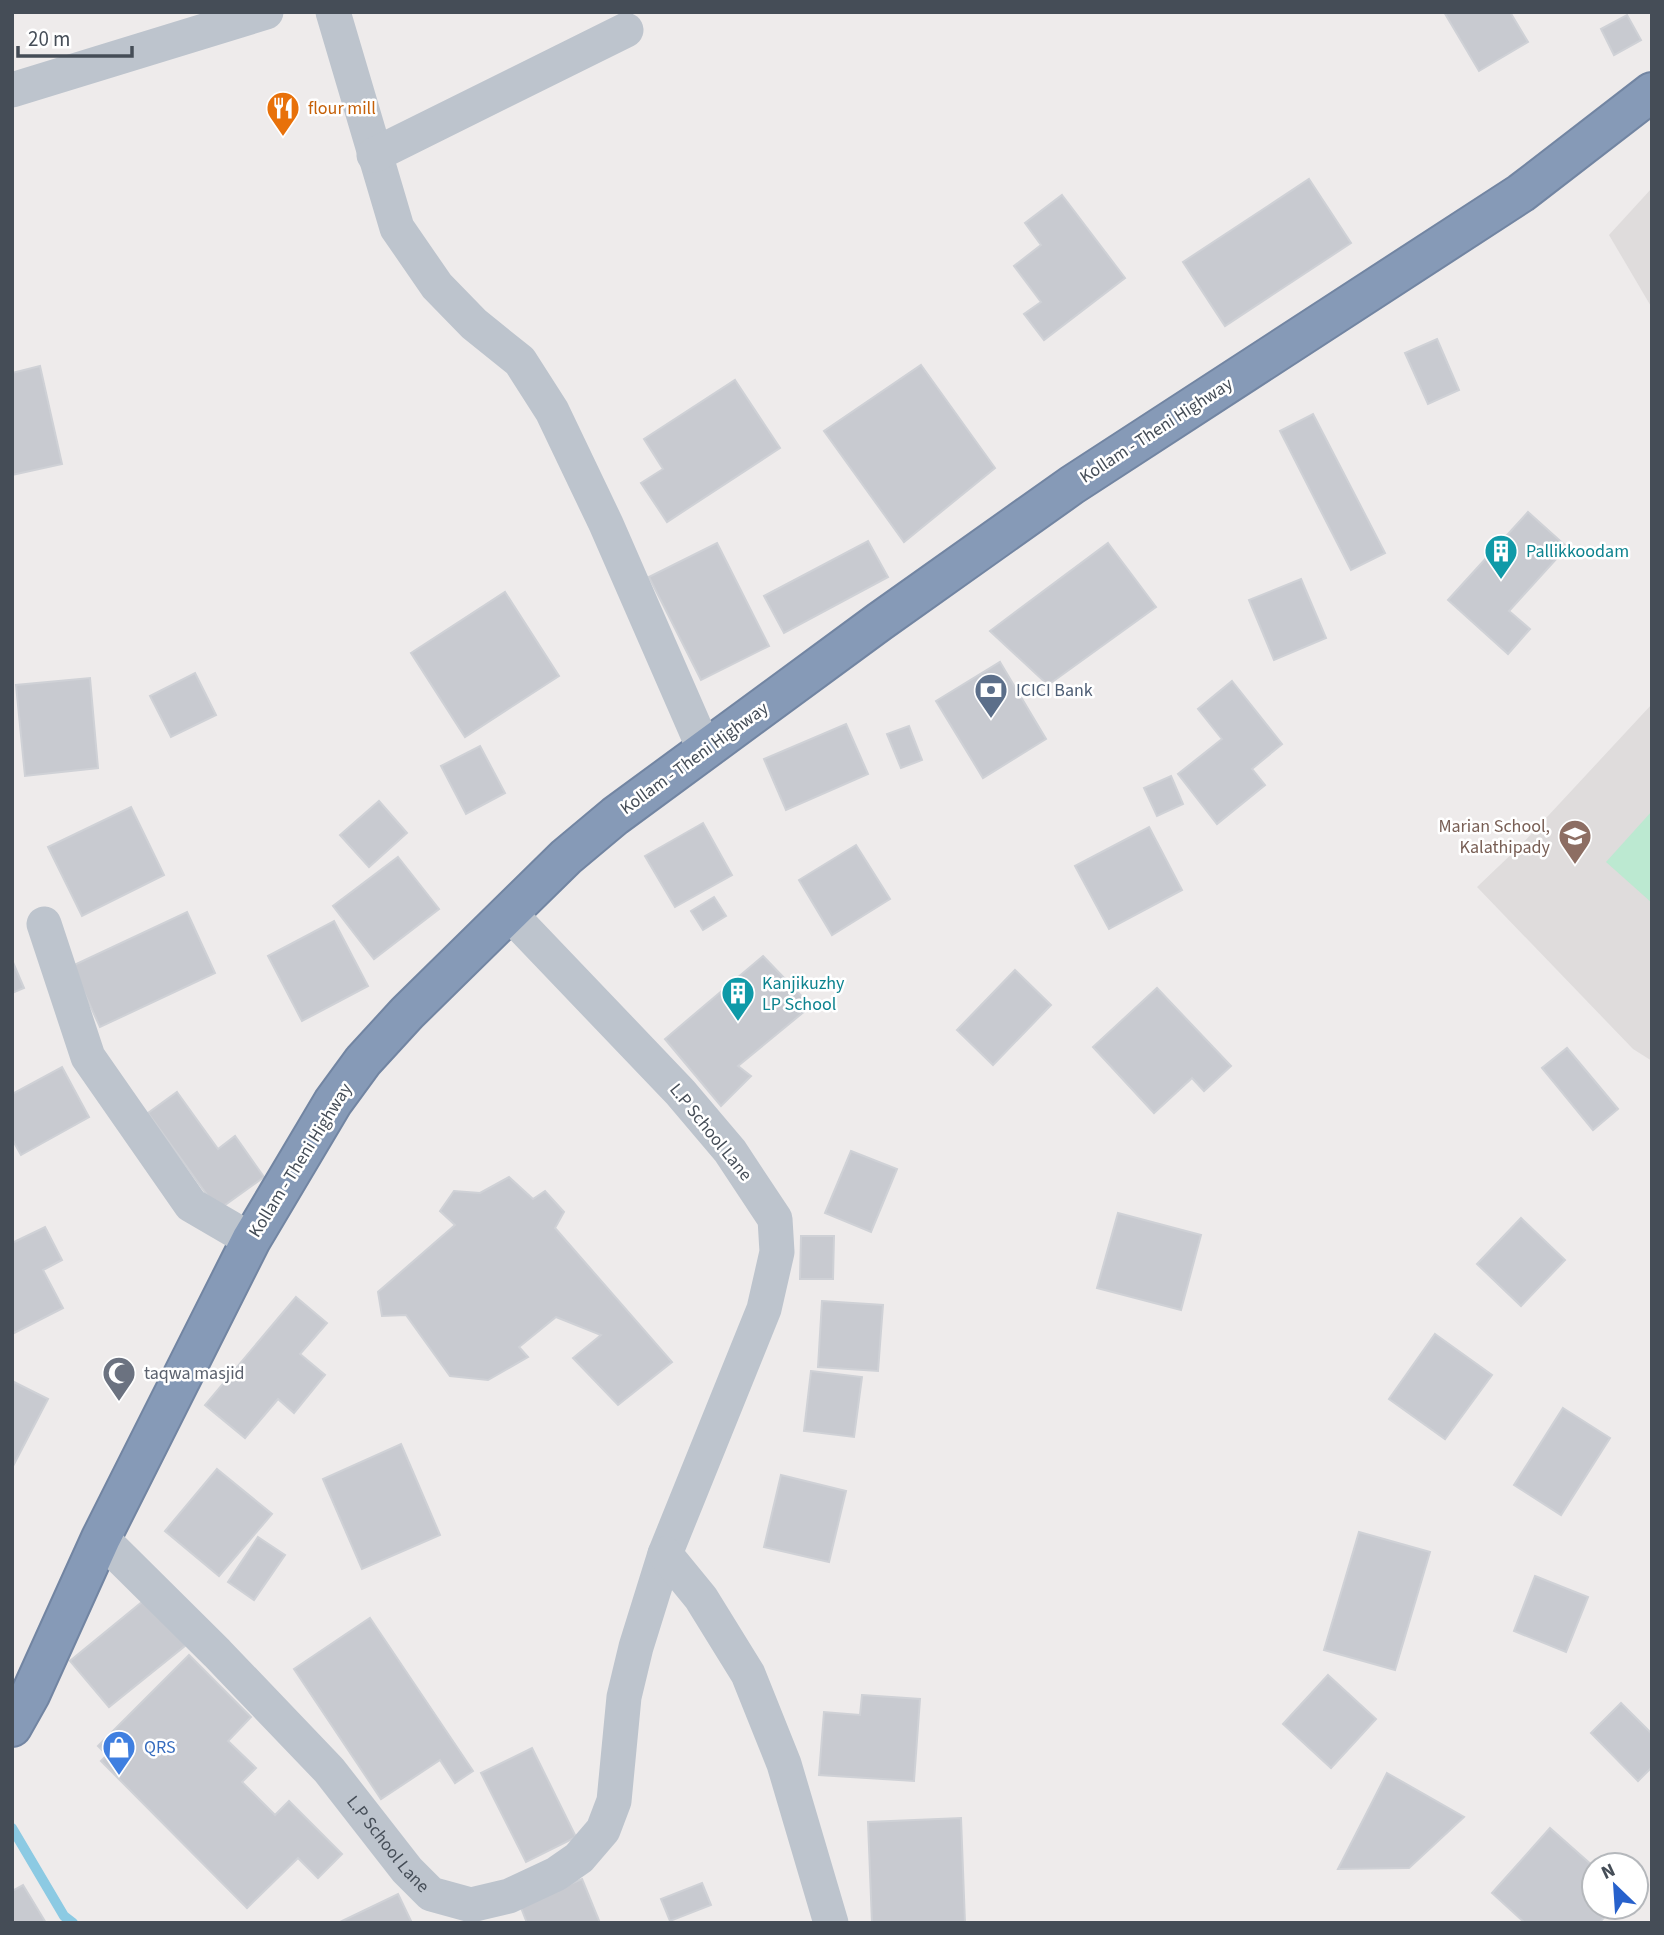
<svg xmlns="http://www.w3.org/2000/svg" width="1664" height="1935" font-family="'Source Sans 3',sans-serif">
<rect width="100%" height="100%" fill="#eeebeb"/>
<g fill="#dfdcdc">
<polygon points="1652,188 1652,308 1609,235"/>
<polygon points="1652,704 1652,1061 1633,1049 1477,887 1521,845"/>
</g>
<polygon fill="#bce9d1" points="1652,811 1652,903 1606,862"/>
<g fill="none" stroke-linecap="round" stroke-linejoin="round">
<polyline stroke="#8ccae3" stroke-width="10" points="12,1828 64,1916 73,1923"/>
</g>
<g fill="#c8cad0" stroke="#cfd1d6" stroke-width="2">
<polygon points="1444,12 1510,12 1528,42 1479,71"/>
<polygon points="1627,15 1641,40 1614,55 1601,29"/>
<polygon points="1309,179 1351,243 1225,326 1183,262"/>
<polygon points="1062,195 1125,278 1044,340 1024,314 1041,302 1014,266 1041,245 1025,223"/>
<polygon points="1437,339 1459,390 1428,404 1405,353"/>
<polygon points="921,365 995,468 904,542 824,431"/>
<polygon points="40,366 62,464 12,475 12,373"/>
<polygon points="735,380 780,448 667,522 641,483 663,469 644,439"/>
<polygon points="1313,414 1385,553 1351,570 1280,431"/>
<polygon points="1528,512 1567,547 1509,611 1530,629 1508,654 1448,600"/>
<polygon points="868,541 888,577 784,633 764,596"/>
<polygon points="717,543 769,646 701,680 649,577"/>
<polygon points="1108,543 1156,607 1048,685 990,631"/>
<polygon points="1301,579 1326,638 1274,660 1249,600"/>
<polygon points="505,592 559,676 465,737 411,653"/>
<polygon points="1000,662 1046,739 983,778 936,701"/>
<polygon points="195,673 216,715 171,737 150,696"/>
<polygon points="90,678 98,768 25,776 16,685"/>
<polygon points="1232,681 1282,744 1252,769 1265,785 1217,824 1178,774 1222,739 1198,709"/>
<polygon points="846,724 868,774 786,810 764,759"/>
<polygon points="909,726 922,760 901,768 887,734"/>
<polygon points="480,746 505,793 466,814 441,766"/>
<polygon points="1171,776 1183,804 1157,816 1144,788"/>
<polygon points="379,801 407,833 369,867 340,835"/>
<polygon points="131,807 164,875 82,916 48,847"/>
<polygon points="703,823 732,875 675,907 645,856"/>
<polygon points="1149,827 1182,890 1109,929 1075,866"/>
<polygon points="856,845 890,899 832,935 799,880"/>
<polygon points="398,857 439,909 374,959 333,906"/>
<polygon points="714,897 726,916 703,930 691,911"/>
<polygon points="187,912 215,973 100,1027 72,966"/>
<polygon points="334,921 368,986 302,1021 268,956"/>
<polygon points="763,956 811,1006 738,1066 751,1076 721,1106 665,1039"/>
<polygon points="12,960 24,988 12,993"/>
<polygon points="1015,970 1051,1005 993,1065 957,1030"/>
<polygon points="1157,988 1231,1066 1204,1091 1192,1078 1154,1113 1093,1047"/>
<polygon points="1567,1048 1618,1109 1593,1130 1542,1068"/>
<polygon points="62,1067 89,1117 21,1155 12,1139 12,1094"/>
<polygon points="177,1092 218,1149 235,1136 264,1177 218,1210 148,1113"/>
<polygon points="851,1151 897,1169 871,1232 825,1213"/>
<polygon points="509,1177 533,1199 545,1191 564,1212 555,1228 672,1362 618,1405 573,1358 601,1335 556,1317 519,1347 528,1357 488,1380 450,1376 406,1315 382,1316 378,1292 455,1225 440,1211 454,1191 480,1193"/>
<polygon points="1118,1213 1201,1235 1181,1310 1097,1288"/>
<polygon points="1521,1218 1565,1260 1521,1306 1477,1264"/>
<polygon points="45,1227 62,1260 43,1270 63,1308 12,1334 12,1243"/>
<polygon points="801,1236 834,1236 833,1279 800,1279"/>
<polygon points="296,1297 327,1323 300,1354 325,1375 294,1413 278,1399 245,1438 205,1405"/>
<polygon points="822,1301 883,1305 878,1371 818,1367"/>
<polygon points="1435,1334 1492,1375 1445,1439 1389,1399"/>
<polygon points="811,1371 862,1377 854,1437 804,1431"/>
<polygon points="12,1381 48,1399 12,1468"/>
<polygon points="1563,1408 1610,1438 1561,1515 1514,1485"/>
<polygon points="401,1444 440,1535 362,1569 323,1479"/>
<polygon points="217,1469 272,1514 219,1576 165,1531"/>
<polygon points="781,1475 846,1491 829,1562 764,1547"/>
<polygon points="1359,1532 1430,1552 1395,1670 1324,1650"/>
<polygon points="258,1537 285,1555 254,1600 228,1582"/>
<polygon points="1535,1576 1588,1597 1566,1652 1514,1631"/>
<polygon points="153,1593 191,1641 109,1707 70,1661"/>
<polygon points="370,1618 473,1771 455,1783 440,1760 381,1799 294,1669"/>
<polygon points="189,1655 251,1717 228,1741 256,1768 242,1782 275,1815 289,1801 342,1854 318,1878 298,1858 247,1908 101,1761 107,1755 98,1746"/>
<polygon points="1328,1675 1376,1719 1331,1768 1283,1724"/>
<polygon points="862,1695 920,1699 914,1781 819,1775 824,1712 860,1715"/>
<polygon points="1621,1703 1652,1734 1652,1767 1638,1781 1591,1733"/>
<polygon points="532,1748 576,1837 526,1862 481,1773"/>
<polygon points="1387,1773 1464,1817 1409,1868 1338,1869"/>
<polygon points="961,1818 965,1923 872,1923 868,1822"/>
<polygon points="1550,1828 1594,1867 1594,1907 1614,1907 1599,1923 1525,1923 1492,1893"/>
<polygon points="582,1879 600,1923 527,1923 520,1905"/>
<polygon points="702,1883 711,1905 670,1921 661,1899"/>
<polygon points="23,1885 46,1923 12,1923 12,1891"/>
<polygon points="398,1894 412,1923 338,1923"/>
</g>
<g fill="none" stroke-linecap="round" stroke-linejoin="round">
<defs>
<polyline id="highway" points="12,1727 30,1695 101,1538 251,1240 333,1102 363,1061 407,1013 566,857 615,816 879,622 1072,485 1521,193 1652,92"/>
</defs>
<use href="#highway" stroke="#7285a2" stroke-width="42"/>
<g stroke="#bdc4cd" stroke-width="35">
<polyline points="333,12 397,228 437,286 474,324 520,361 552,411 606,524 705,751"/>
<polyline points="12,90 266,12"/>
<polyline points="374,155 626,30"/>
<polyline points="44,924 88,1057 191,1205 251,1240"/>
<path id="s1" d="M101 1538 217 1653 329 1770 407 1870 431 1894 471 1905 509 1896 556 1874 579 1858 603 1830 614 1801 624 1697 636 1647 665 1554 764 1309 777 1252 775 1219 730 1151 680 1092 510 914"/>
<polyline points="665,1554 701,1598 748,1674 784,1764 831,1923"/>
</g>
<use href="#highway" stroke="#869ab7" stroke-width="38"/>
</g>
<defs>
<symbol id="restaurant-pin" viewBox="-11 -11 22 30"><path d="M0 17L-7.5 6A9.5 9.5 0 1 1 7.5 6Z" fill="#e8710a" stroke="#fff"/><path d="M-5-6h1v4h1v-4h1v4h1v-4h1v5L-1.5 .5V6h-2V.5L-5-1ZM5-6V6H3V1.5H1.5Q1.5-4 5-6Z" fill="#fff"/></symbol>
<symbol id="building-pin" viewBox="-11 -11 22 30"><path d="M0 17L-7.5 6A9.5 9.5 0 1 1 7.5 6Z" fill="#0f9aa8" stroke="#fff"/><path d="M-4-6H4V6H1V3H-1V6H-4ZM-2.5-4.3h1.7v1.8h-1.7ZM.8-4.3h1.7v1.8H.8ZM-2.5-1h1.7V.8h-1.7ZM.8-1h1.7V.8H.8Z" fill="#fff"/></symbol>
<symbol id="bank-pin" viewBox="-11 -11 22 30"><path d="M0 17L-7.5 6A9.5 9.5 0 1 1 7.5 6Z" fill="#5c6f8a" stroke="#fff"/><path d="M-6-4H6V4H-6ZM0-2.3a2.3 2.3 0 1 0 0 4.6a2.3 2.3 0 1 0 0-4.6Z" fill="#fff"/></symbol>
<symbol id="school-pin" viewBox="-11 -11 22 30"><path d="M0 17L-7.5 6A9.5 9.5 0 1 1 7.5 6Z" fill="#8d6e63" stroke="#fff"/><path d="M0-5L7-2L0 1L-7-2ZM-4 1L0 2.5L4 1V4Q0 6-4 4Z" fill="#fff"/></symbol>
<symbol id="mosque-pin" viewBox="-11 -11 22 30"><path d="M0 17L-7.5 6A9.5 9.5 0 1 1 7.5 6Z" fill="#6b7280" stroke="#fff"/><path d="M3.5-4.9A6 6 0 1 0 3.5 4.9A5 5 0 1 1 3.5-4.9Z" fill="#fff"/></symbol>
<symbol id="shop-pin" viewBox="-11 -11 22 30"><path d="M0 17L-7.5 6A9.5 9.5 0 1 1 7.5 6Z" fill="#3f7fe0" stroke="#fff"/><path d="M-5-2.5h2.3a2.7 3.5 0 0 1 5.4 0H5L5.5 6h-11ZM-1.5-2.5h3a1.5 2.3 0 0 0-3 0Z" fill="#fff"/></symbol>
</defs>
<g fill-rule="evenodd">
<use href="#restaurant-pin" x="264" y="89" width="38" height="52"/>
<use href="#building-pin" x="1482" y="532" width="38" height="52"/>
<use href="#bank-pin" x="972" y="671" width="38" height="52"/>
<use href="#school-pin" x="1556" y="817" width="38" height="52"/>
<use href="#building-pin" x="719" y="974" width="38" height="52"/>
<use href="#mosque-pin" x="100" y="1354" width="38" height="52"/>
<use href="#shop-pin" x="100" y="1728" width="38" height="52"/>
</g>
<g text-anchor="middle" stroke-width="5" stroke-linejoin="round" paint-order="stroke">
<g font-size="18" fill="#c56008" stroke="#fff" text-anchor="start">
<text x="308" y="114">flour mill</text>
</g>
<g font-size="18" fill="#454d57" stroke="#fff">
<text transform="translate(1156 430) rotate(-33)" y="6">Kollam - Theni Highway</text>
<text transform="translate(694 758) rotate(-36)" y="6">Kollam - Theni Highway</text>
<text transform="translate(711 1132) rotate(51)" y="6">L.P School Lane</text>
<text transform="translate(300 1160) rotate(-58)" y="6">Kollam - Theni Highway</text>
<text dy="6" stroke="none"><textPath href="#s1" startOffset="420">L.P School Lane</textPath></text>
</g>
<g font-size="18" fill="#0d838f" stroke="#fff" text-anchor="start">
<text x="1526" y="557">Pallikkoodam</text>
<text x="762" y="989">Kanjikuzhy<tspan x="762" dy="21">LP School</tspan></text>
</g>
<g font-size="18" fill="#4e5e75" stroke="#fff" text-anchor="start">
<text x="1016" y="696">ICICI Bank</text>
</g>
<g font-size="18" fill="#785e54" stroke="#fff" text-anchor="end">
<text x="1550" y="832">Marian School,<tspan x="1550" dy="21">Kalathipady</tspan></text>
</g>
<g font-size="18" fill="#5b616d" stroke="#fff" text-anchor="start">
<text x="144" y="1379">taqwa masjid</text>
</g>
<g font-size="18" fill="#366cbe" stroke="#fff" text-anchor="start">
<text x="144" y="1753">QRS</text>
</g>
</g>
<rect width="1664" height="1935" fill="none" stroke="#454d57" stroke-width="28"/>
<g transform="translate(1615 1886) rotate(335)"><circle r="33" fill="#ffffff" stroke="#b5b8bc" stroke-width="2"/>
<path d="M0-5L12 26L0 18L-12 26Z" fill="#2761cc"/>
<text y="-10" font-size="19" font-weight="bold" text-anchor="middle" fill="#454d57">N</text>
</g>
<path d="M18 46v10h114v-10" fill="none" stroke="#454d57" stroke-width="3.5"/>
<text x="28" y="46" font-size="21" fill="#454d57" stroke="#ffffff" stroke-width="5" paint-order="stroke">20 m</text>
</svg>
